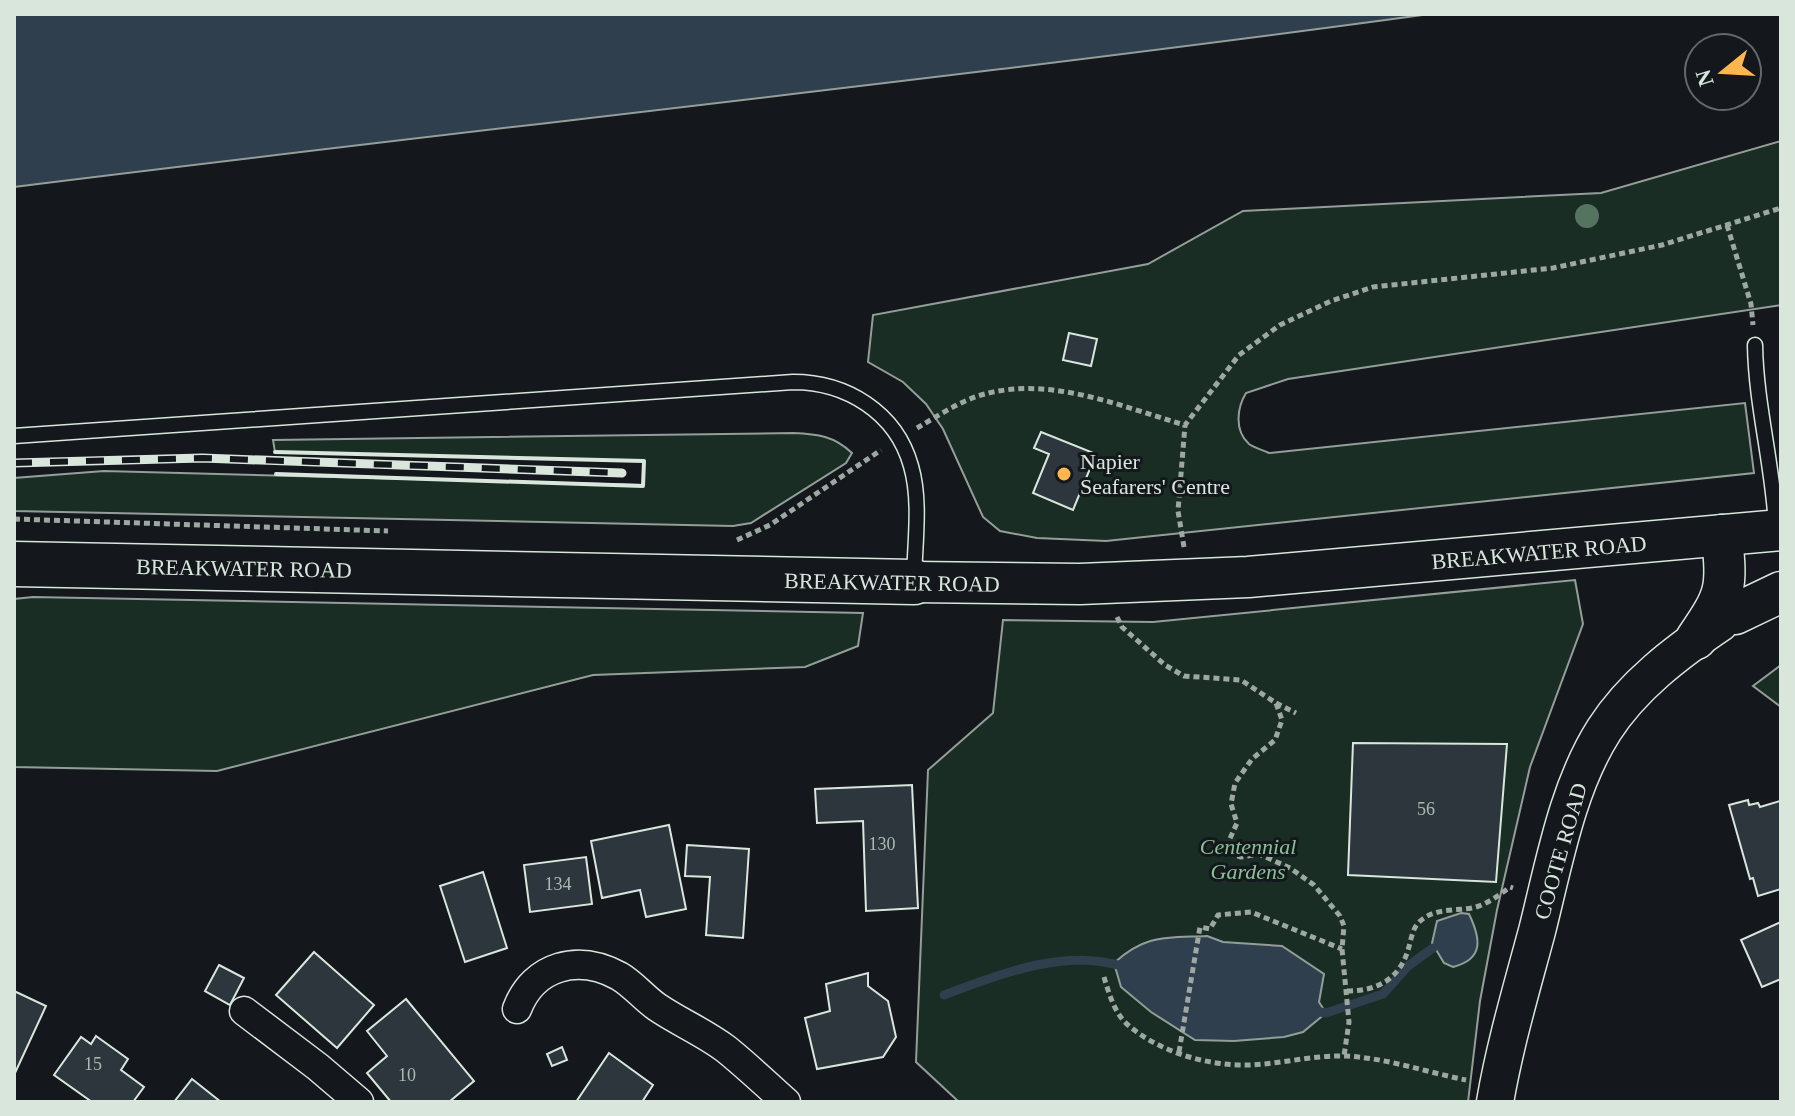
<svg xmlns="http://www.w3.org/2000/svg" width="1795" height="1116" font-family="Georgia,serif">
<rect width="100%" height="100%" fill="#14181c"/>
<g fill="#1a2d24" stroke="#939e99" stroke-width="2">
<path d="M1781 141V305L1288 379 1246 393C1237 408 1234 430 1249 444 1254 448 1263 450 1269 453L1745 403 1754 473 1106 541 1037 538 1000 531 983 517 943 429 926 404 903 382 868 362 873 315 1148 264 1243 211 1601 193Z"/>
<path d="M793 433C818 434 834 436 852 453L846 463 751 523 733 526 14 511V478L104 471 643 485V461L275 452 273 440Z"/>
<polygon points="1575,580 1583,624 1530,767 1497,910 1480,1001 1468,1102 959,1102 916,1062 928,770 993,713 1003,620 1153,622"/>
<polygon points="33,597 863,613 858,646 805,667 593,675 217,771 14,767 14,599"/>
<polygon points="1781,665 1781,707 1753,686"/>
</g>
<g fill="#2f3f4d" stroke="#939e99" stroke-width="2">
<path d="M14 14H1430C959 78 486 128 14 187Z"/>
<path d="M1461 913 1469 914C1481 939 1484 959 1453 967L1444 963 1432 943 1437 921Z"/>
<path d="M1207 936 1223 942 1282 946 1324 974 1319 1002 1326 1013 1303 1032 1284 1037 1234 1041 1195 1040 1151 1012 1121 987 1114 963C1146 934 1166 938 1207 936Z"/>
</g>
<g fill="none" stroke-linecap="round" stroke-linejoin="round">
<g stroke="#2f3f4d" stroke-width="9">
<path d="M944 995C998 975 1063 948 1122 966"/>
<polyline points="1314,1011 1326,1013 1383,994 1408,966 1433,948"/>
</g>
</g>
<g fill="#2c363c" stroke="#d8e6dc" stroke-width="2">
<polygon points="1069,333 1097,339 1091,366 1063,360"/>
<polygon points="1041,432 1096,454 1073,510 1033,493 1049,454 1034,448"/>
<polygon points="1353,743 1507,744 1496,882 1348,875"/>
<polygon points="912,785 918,908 866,911 863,821 817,823 815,789"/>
<polygon points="1748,800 1749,805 1758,803 1760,807 1780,801 1781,804 1781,889 1758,896 1753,878 1750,879 1729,805"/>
<polygon points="669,825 686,909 646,917 640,890 602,898 591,841"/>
<polygon points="687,845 749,849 743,938 706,935 710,877 685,876"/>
<polygon points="586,857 592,904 530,912 524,865"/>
<polygon points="483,872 507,948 465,962 440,886"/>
<polygon points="1781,922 1781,979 1762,987 1741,940"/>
<polygon points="314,952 374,1005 337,1048 276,995"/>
<polygon points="219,965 244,978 230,1005 205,991"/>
<polygon points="868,973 868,986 888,1001 896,1037 883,1057 817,1069 805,1018 830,1011 826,984"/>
<polygon points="14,991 46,1006 15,1073 14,1073"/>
<polygon points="406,999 474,1081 449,1102 391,1102 367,1073 387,1056 367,1031"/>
<polygon points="96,1036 128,1059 121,1070 144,1087 133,1102 92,1102 54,1075 81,1037 91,1044"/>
<polygon points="562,1047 567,1060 552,1066 547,1054"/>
<polygon points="609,1053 653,1085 642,1102 576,1102"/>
<polygon points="192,1079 221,1102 174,1102"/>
</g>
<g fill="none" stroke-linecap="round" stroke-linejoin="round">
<defs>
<g id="service">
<path d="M1755 345C1756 406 1773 465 1776 526"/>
<path d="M14 436 793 382C846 382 896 412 911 466 921 500 915 542 914 578"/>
</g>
<g id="minor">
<path d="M517 1009C534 965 578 954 619 976 633 984 644 998 657 1007 679 1022 705 1033 726 1049 747 1066 766 1084 786 1102"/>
<polyline points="244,1011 318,1067 359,1102"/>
</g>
<path id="tertiary" d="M1495 1102C1505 1044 1522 987 1537 931 1554 864 1567 788 1604 730 1632 686 1677 652 1720 623"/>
<g id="secondary">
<polyline points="914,582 1080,584 1248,577 1781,530"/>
<polyline points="1735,614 1781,592"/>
<path d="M1696 639C1727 594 1727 589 1722 535"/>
</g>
<polyline id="trunk" points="14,564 914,582"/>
</defs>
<use href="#service" stroke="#d8e6dc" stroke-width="17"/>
<use href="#minor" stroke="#d8e6dc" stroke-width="31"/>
<use href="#tertiary" stroke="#d8e6dc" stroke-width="39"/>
<use href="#secondary" stroke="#d8e6dc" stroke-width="43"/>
<use href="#trunk" stroke="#d8e6dc" stroke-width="47"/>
<g stroke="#9da8a2" stroke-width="5" stroke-dasharray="6 4" stroke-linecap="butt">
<polyline points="1727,225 1751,304 1753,325"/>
<path d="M917 428C936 417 957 403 978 396 1047 374 1119 406 1185 425L1239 355 1280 325 1331 301 1373 287 1553 268 1662 245 1781 208"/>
<polyline points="14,519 388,531"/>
<polyline points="737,540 770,525 881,450"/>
<polyline points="1184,547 1178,511 1185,425"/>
<polyline points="1117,617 1122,627 1165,665 1184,676 1241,680 1276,703 1282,720 1275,740 1252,759 1235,783 1231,804 1237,823 1227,845 1231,854 1241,857 1259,854 1290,868 1314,885 1340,916 1344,926 1342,949 1349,1022 1344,1056"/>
<polyline points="1276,703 1296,713"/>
<path d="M1104 977C1109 994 1115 1014 1128 1025 1159 1052 1208 1066 1248 1065 1281 1064 1313 1055 1346 1056 1386 1058 1426 1072 1466 1080"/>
<path d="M1347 991C1376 991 1399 980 1408 950 1411 941 1412 929 1419 922 1434 908 1453 911 1472 908 1486 905 1498 896 1510 887L1513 888"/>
<polyline points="1179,1052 1200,927 1210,929 1218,915 1251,912 1342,949"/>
</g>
<use href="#service" stroke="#14181c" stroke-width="14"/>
<use href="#minor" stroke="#14181c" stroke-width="28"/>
<use href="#tertiary" stroke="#14181c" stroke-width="36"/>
<use href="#secondary" stroke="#14181c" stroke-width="40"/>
<use href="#trunk" stroke="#14181c" stroke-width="44"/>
<defs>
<polyline id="rail" points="14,463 202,458 622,473"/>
</defs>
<use href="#rail" stroke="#d8e6dc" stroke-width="9"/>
<use href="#rail" stroke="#14181c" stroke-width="6" stroke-dasharray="18" stroke-linecap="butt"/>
<polyline stroke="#d8e6dc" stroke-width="4" points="275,452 644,461 643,486 276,474"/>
</g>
<circle fill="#55745f" cx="1587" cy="216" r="12"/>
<circle fill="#ffb74d" stroke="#14181c" stroke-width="3" cx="1064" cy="474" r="8"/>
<g text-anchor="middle" stroke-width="6" stroke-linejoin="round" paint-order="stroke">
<g font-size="18" fill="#adbab4">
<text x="1426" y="815">56</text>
<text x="882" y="850">130</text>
<text x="558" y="890">134</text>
<text x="93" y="1070">15</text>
<text x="407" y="1081">10</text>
</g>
<g font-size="22" fill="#d8e6dc" stroke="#14181c" text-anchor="start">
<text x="1080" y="469">Napier<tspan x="1080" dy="25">Seafarers' Centre</tspan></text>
</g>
<g font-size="22" fill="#d8e6dc" stroke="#14181c">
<text transform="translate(1539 552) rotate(-5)" y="8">BREAKWATER ROAD</text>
<text transform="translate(244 568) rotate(1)" y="8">BREAKWATER ROAD</text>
<text transform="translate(892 582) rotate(1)" y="8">BREAKWATER ROAD</text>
<text transform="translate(1560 851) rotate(-74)" y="8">COOTE ROAD</text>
</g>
<g font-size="22" font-style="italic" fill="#8ac095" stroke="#14181c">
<text x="1248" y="854">Centennial<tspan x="1248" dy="25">Gardens</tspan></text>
</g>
</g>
<rect width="1795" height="1116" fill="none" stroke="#d8e6dc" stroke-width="32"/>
<g transform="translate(1723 72) rotate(252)"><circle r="38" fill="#14181c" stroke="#626a69" stroke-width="2"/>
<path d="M0-6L14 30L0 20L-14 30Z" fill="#ffb74d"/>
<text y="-12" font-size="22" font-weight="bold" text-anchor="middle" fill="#d8e6dc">N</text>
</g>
</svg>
